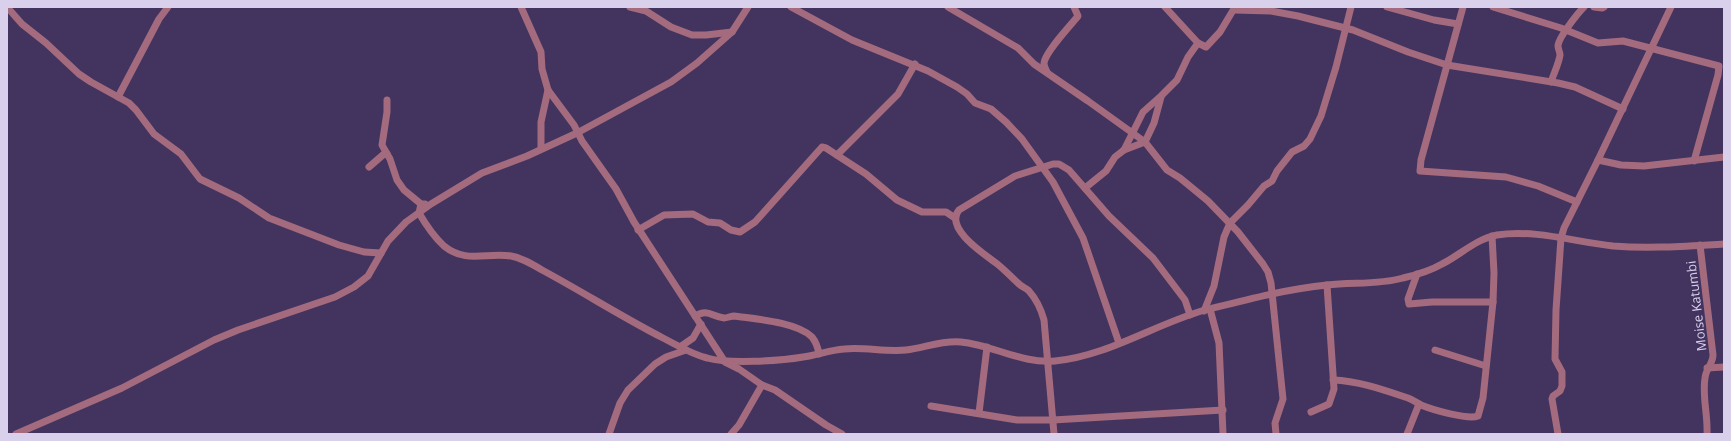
<svg xmlns="http://www.w3.org/2000/svg" width="1731" height="441" font-family="'Open Sans',sans-serif">
<rect width="100%" height="100%" fill="#42335f"/>
<g fill="none" stroke-linecap="round" stroke-linejoin="round">
<g stroke="#a36b7d" stroke-width="7">
<polyline points="7,7 22,24 46,43 79,74 91,82 129,103 136,110 154,134 181,154 200,179 239,198 269,218 339,245 364,252 381,253"/>
<polyline points="521,7 541,52 542,69 548,90 574,125 582,141 616,189 634,222 725,362 739,369 762,385 775,390 826,425 842,434"/>
<polyline points="630,7 646,11 671,27 692,35 706,35 732,32"/>
<polyline points="791,7 852,40 928,71 957,87 967,94 975,103 991,109 1006,122 1022,139 1053,182 1083,238 1119,343"/>
<polyline points="948,7 1018,48 1034,64 1088,101 1145,142 1167,170 1180,178 1208,201 1238,232 1263,264 1268,272 1271,283 1283,399 1275,423 1276,434"/>
<polyline points="1165,7 1198,43 1206,47 1220,32 1235,7"/>
<polyline points="1387,7 1434,20 1458,24"/>
<polyline points="1463,7 1421,160 1420,171 1506,177 1538,186 1577,202"/>
<polyline points="1493,7 1561,28 1598,43 1623,41 1719,66 1718,75 1694,161"/>
<polyline points="1594,7 1602,8 1604,7"/>
<polyline points="1234,10 1271,11 1298,16 1353,30 1408,52 1447,65 1558,83 1575,87 1623,109"/>
<path d="M1047 72C1046 70 1044 66 1044 63 1045 52 1071 25 1078 16L1074 7"/>
<path d="M1551 82C1554 73 1559 63 1560 55 1560 52 1558 49 1558 46 1558 38 1578 13 1584 7"/>
<polyline points="118,97 159,19 168,7"/>
<polyline points="387,100 387,112 382,145 390,159 397,180 404,190 421,204 425,204"/>
<polyline points="541,149 541,122 548,90"/>
<polyline points="1124,150 1145,142 1154,123 1161,97"/>
<polyline points="837,155 898,94 915,64"/>
<polyline points="1598,160 1621,165 1644,166 1724,157"/>
<polyline points="369,167 384,154 387,154"/>
<polyline points="1085,188 1106,171 1115,157 1124,150 1143,112 1161,96 1177,80 1188,57 1198,43"/>
<path d="M421 204 419 213C426 225 434 237 444 246 466 264 487 252 511 256 522 258 532 264 542 270 583 292 622 317 663 338 677 345 691 354 707 358 728 364 780 361 803 357 817 355 830 350 844 349 865 347 885 352 906 350 924 348 942 340 961 342 993 345 1022 364 1055 361 1108 356 1155 324 1205 310 1245 300 1287 289 1327 285 1353 282 1378 285 1403 278 1416 275 1430 271 1442 264 1460 255 1476 239 1497 235 1535 229 1575 242 1613 246 1651 249 1687 246 1724 244"/>
<polyline points="638,230 664,215 693,214 708,222 720,223 731,230 740,232 755,222 822,147 826,148 866,174 897,200 922,212 946,212 955,218"/>
<path d="M1700 245 1713 355C1713 364 1706 368 1705 378 1702 396 1708 415 1707 434"/>
<polyline points="1417,274 1408,299 1409,304 1432,302 1493,302"/>
<polyline points="1210,309 1219,343 1223,434"/>
<polyline points="1204,311 1214,286 1224,237 1230,223 1248,205 1264,186 1272,181 1277,171 1292,152 1304,146 1310,139 1321,116 1336,67 1351,7"/>
<path d="M695 316C708 308 712 317 724 318 727 318 731 316 734 316 755 319 797 322 812 337 816 342 818 348 819 354"/>
<polyline points="680,347 693,338 701,324"/>
<polyline points="1435,350 1486,366"/>
<polyline points="1707,368 1724,367"/>
<path d="M1333 380C1359 381 1384 390 1408 398 1413 400 1417 403 1421 405 1433 410 1468 420 1478 416L1483 398 1493 302 1494 273 1492 236"/>
<polyline points="931,406 1017,420 1053,420 1223,410"/>
<polyline points="1311,412 1329,404 1334,389 1327,285"/>
<polyline points="979,413 987,347"/>
<polyline points="16,434 122,388 214,340 238,330 335,297 354,287 368,276 388,241 406,222 431,204 482,173 527,156 577,133 671,82 697,63 732,32 748,7"/>
<polyline points="609,434 620,403 628,390 655,364 666,357 686,350"/>
<polyline points="731,434 739,425 762,385"/>
<path d="M1054 434 1044 320C1041 309 1037 300 1029 291 1026 288 1022 287 1019 284 1011 277 1004 269 996 263 984 254 944 228 959 210L1015 176 1053 164H1059L1069 170 1109 216 1153 258 1185 300 1190 315"/>
<polyline points="1407,434 1419,404"/>
<polyline points="1558,434 1552,399 1553,396 1560,391 1562,386 1562,372 1555,359 1556,310 1561,238 1564,228 1598,160 1671,7"/>
</g>
</g>
<g text-anchor="middle" stroke-width="3" stroke-linejoin="round" paint-order="stroke">
<g font-size="13" fill="#d9d1ec" stroke="#42335f">
<text transform="translate(1696 306) rotate(-97)" y="5">Moise Katumbi</text>
</g>
</g>
<rect width="1731" height="441" fill="none" stroke="#d9d1ec" stroke-width="16"/>
</svg>
